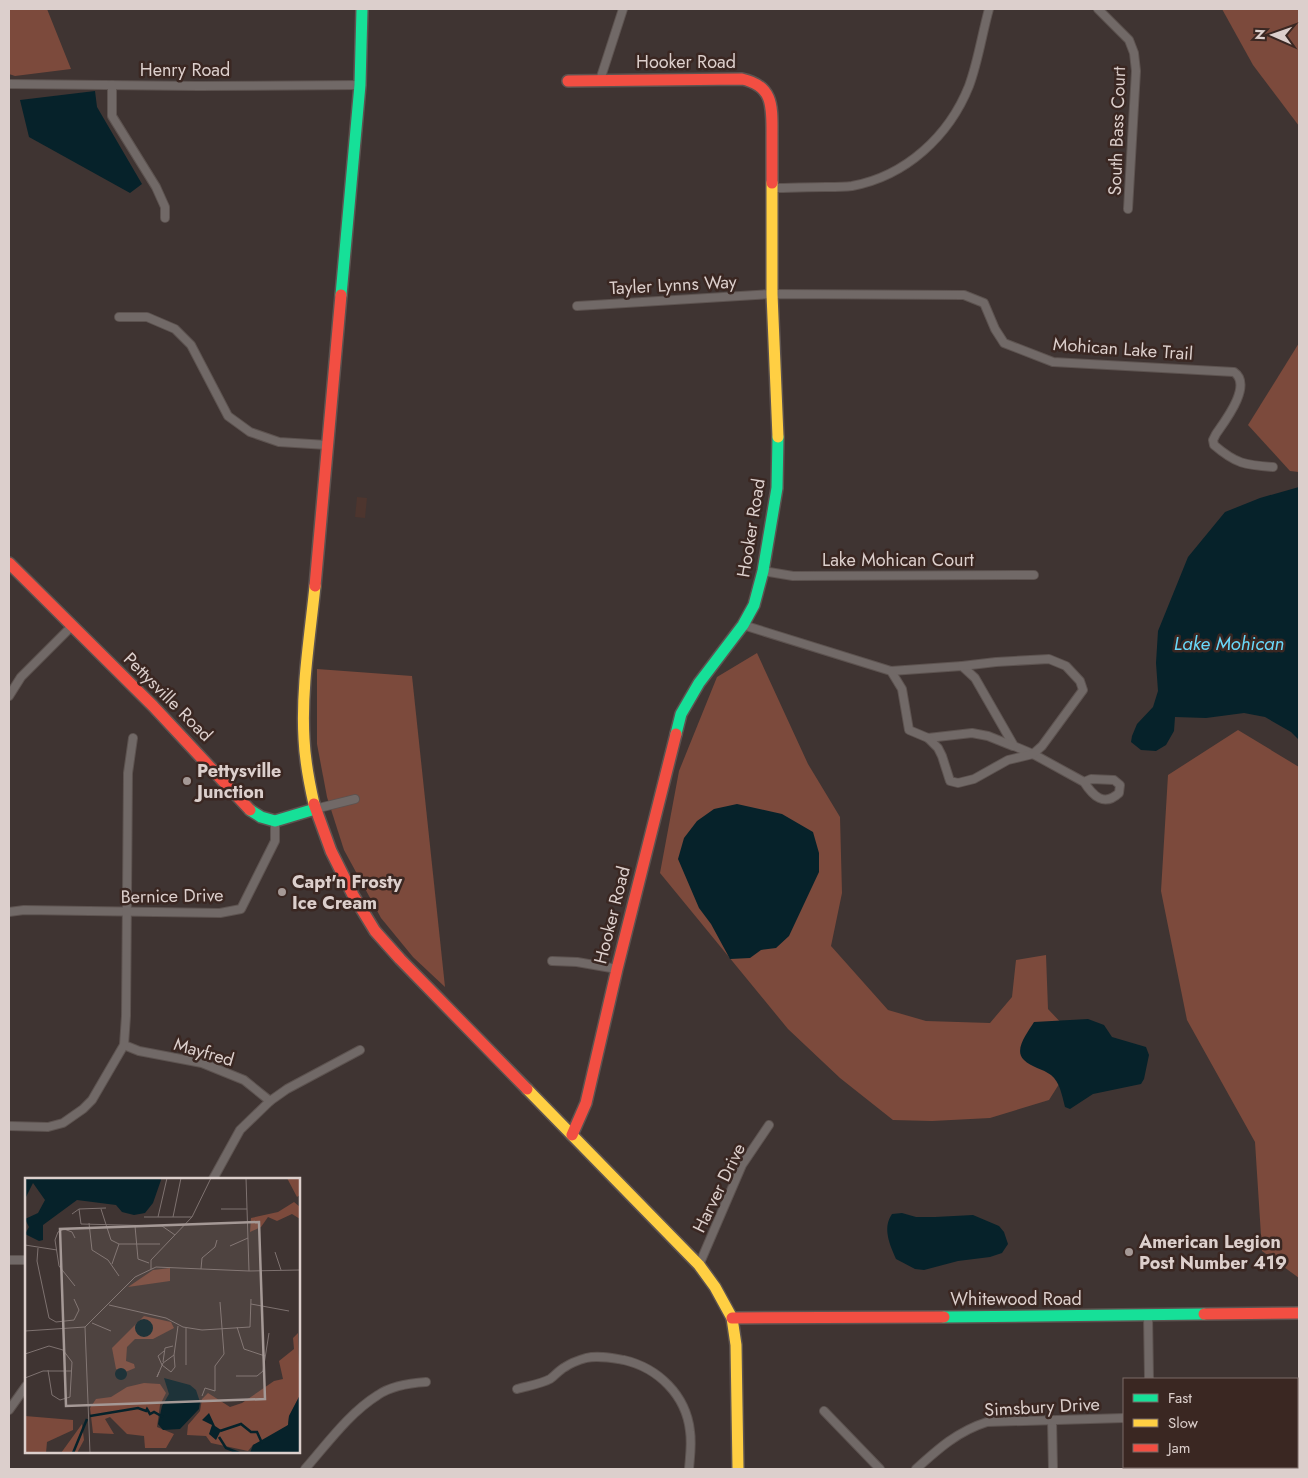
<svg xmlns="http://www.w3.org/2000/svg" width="1308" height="1478" font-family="Jost,sans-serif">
<rect width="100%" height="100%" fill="#3f3432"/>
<polygon fill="#4d352e" points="357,497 367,498 365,518 355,517"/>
<g fill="#7c4a3c">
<polygon points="9,9 47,9 71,69 15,76 9,74"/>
<polygon points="1222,9 1299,9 1299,126 1253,65"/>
<polygon points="1299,343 1299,472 1290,471 1248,425"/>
<polygon points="757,653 808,764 840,817 842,893 831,946 888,1010 926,1021 990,1023 1012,997 1016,960 1046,955 1048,1009 1083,1046 1049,1100 990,1118 932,1121 893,1120 840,1078 788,1029 660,873 679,771 717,677"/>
<polygon points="317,669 412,676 445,987 413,957 381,918 344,850 327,797 317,744"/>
<polygon points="1238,730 1299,767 1299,1278 1262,1251 1255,1142 1187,1020 1161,891 1168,775"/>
</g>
<g fill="#06222a">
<polygon points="95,91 97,107 142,184 130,193 29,137 20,100"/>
<polygon points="1299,487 1299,740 1291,732 1265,717 1244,713 1206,718 1175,717 1174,731 1166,745 1156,751 1141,750 1131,742 1132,736 1137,724 1153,707 1158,691 1156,663 1158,631 1188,557 1225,512 1260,498"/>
<polygon points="737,804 782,814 813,832 819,853 819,872 789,936 776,948 761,950 750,958 730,959 711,924 699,908 678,859 684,838 697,821 714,809"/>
<path d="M1088 1019 1104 1025 1112 1037 1146 1047 1149 1055 1144 1079 1141 1084 1093 1094 1070 1109 1065 1107C1062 1096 1060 1082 1051 1075 1043 1069 1031 1067 1024 1060 1013 1050 1028 1032 1034 1022Z"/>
<path d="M902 1213 916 1217H935L973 1215 999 1226 1004 1232 1008 1244 1002 1253 990 1257 958 1261 924 1270 915 1269 896 1259C890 1245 882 1228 892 1214Z"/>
</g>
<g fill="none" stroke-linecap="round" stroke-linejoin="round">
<defs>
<g id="street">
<polyline points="1098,9 1129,40 1134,53 1136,71 1128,209"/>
<polyline points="600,80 623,9"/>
<polyline points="9,84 198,86 360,85"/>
<polyline points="112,85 112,116 156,187 165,207 165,218"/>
<path d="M772 188C790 188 808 187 826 187 834 187 844 187 852 186 906 176 949 136 969 86 978 62 982 34 989 9"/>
<path d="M577 306 772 294 964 295 984 303 995 329 1004 343 1053 362 1234 372C1253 385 1225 421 1216 434L1213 440 1214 445C1236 464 1245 465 1273 467"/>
<polyline points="119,317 147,317 175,329 191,345 228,416 250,432 279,442 327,445"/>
<polyline points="763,571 793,576 1034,575"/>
<path d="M743 625 891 671 962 666 975 678 1014 746 1033 754 1084 782 1091 779 1114 780 1120 785 1119 793C1104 807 1093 796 1084 782"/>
<polyline points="891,671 902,689 909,730 928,738 972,733 988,736 1013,746"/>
<polyline points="9,696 21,677 72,626"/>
<polyline points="928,738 938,748 942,756 950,781 958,783 974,779 1008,760 1033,754 1042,746 1083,690 1080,681 1066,666 1049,659 996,662 962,666"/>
<polyline points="315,809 355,799"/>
<polyline points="9,912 24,910 220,913 241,909 275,841 275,821"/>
<polyline points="552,961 577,962 617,969"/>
<polyline points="124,1045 139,1051 202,1063 244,1080 270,1101"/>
<polyline points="9,1126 48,1127 63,1123 83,1109 92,1100 124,1045 126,1016 128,773 133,738"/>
<polyline points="213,1179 240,1130 270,1101 287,1089 360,1050"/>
<polyline points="9,1260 26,1260"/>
<polyline points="699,1265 742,1165 769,1125"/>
<polyline points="1148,1315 1149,1379"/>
<path d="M517 1389C527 1386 541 1384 550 1379 555 1376 559 1370 565 1367 571 1363 579 1360 586 1358 598 1355 612 1358 624 1360 658 1368 686 1395 690 1431 692 1444 690 1456 689 1469"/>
<polyline points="9,1410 26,1386"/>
<polyline points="824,1411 880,1469"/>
<polyline points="1052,1420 1053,1469"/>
<polyline points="1261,1467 1262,1469"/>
<path d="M305 1469C327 1444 349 1413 378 1395 391 1386 410 1383 426 1382"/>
<path d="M916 1469C938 1449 958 1431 987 1422L1124 1418"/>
</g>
<g id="fast">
<polyline points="341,295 360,85 362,9"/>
<polyline points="676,734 681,714 699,683 743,625 754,605 763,571 777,488 778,437"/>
<polyline points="250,810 261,817 275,821 315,809"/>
<polyline points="944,1317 1204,1314"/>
</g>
<g id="slow">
<polyline points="772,183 772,294 778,437"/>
<path d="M314 804C309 782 305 761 304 739 301 689 310 636 315 586"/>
<polyline points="527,1089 699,1265 715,1287 732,1318 736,1345 738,1469"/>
</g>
<g id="jam">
<path d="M568 81 742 79C774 86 772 107 772 135 772 151 772 167 772 183"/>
<polyline points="9,563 153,706 250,810"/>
<polyline points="315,586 341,295"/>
<polyline points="314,804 331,851 353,895 375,931 400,959 527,1089"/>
<polyline points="572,1135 586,1103 617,969 676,734"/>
<polyline points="1204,1314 1299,1313"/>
<polyline points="732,1318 944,1317"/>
</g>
</defs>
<use href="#street" stroke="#5d5350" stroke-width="10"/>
<use href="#fast" stroke="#5d5350" stroke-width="14"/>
<use href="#slow" stroke="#5d5350" stroke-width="14"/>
<use href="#jam" stroke="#5d5350" stroke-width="14"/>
<use href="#street" stroke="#716967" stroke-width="8"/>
<use href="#fast" stroke="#16e098" stroke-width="11"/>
<use href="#slow" stroke="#ffcf43" stroke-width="11"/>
<use href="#jam" stroke="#f24e42" stroke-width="11"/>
</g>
<g fill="#a59996" stroke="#3a2722" stroke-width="2">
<circle cx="187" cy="781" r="5"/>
<circle cx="282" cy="892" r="5"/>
<circle cx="1129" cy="1252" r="5"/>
</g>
<g text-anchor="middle" stroke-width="5" stroke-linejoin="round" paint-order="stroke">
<g font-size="18" fill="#dccfcc" stroke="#3a2722">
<text x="686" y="68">Hooker Road</text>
<text x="185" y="76">Henry Road</text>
<text transform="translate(1117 131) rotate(-88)" y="6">South Bass Court</text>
<text transform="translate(673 285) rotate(-3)" y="6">Tayler Lynns Way</text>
<text transform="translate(1123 349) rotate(4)" y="6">Mohican Lake Trail</text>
<text transform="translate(751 528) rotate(-81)" y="6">Hooker Road</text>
<text x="898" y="566">Lake Mohican Court</text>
<text transform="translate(168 697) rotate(45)" y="6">Pettysville Road</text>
<text transform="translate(172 896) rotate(-1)" y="6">Bernice Drive</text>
<text transform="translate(612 915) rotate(-76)" y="6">Hooker Road</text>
<text transform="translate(204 1052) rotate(16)" y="6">Mayfred</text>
<text transform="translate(719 1188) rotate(-64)" y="6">Harver Drive</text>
<text x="1016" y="1305">Whitewood Road</text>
<text transform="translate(1042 1407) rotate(-3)" y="6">Simsbury Drive</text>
</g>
<g font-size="18" font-weight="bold" fill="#dccfcc" stroke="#3a2722" text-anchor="start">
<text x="197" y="777">Pettysville<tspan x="197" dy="21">Junction</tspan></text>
<text x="292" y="888">Capt'n Frosty<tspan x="292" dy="21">Ice Cream</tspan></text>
<text x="1139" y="1248">American Legion<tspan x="1139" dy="21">Post Number 419</tspan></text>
</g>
<g font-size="19" font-style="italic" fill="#69d8f9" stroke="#3a2722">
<text x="1229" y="650">Lake Mohican</text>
</g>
</g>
<g transform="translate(25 1178)">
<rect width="275" height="275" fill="#3f3432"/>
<path d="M262 0H275V17L272 19ZM269 24 275 29V41L267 36 252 43 243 39 236 49 225 54 226 40 253 34ZM145 90V103L103 109 128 92ZM119 138 146 144 149 150 128 161H110L102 169 101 183 109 186 110 190 98 195 91 191 87 170ZM273 155 275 217 264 238 263 247 257 253 228 267 223 273 186 265 181 258 162 257 163 247 175 233 177 221 183 215 205 229 217 225 249 203 258 201 254 183 269 171 268 160ZM119 205 135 206 141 215 135 227 132 249 149 256 141 270H120L119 258 102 256 85 239 80 241 89 256 68 255 65 230 71 221 86 219 102 209ZM0 238 48 242V252L22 264 21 275H0ZM57 246 59 262 52 275H36Z" fill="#7c4a3c"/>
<path d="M0 0H136V2L128 25 120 35 109 37 97 34 91 27 52 22 18 47V62L14 63 0 56 4 49 0 41 13 35 20 22 8 5 0 21ZM110 150a9 9 0 1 1 18 0a9 9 0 1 1-18 0ZM90 196a6 6 0 1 1 12 0a6 6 0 1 1-12 0ZM139 200 165 207 171 212 175 224 174 231 155 251 138 252 133 246 137 228 144 216ZM275 217V275H225L228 267 263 247 264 238ZM184 235 190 248 196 252 191 262 184 256 187 247 177 242Z" fill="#06222a"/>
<path fill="none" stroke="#06222a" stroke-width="2.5" d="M65 238 113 230 121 233 122 231 125 236 129 234 138 239M195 253 216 246 226 254H232L237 265M194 259 201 270 214 275M48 275 62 241"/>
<path fill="none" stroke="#7e7270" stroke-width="1" d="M221 0 224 93M54 31 56 46 137 48 150 57M76 31 86 62 94 66H135M196 31H222M47 36 54 31 81 30M119 39H167M133 39 142 0M148 39 156 0M64 45 67 72 83 82 94 98M110 48 113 81 124 85M50 60 47 54 39 51 33 54 30 62 34 88 50 108M0 67 32 72M205 68 223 60M13 70 12 83 24 140 31 144 49 142 54 132 49 121M250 74 256 92M87 86 94 66M126 91V82L167 39 186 0M176 91 177 80 190 69 192 62M226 126 264 133M84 127 141 140 158 149 177 152 225 149 226 121M67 145 86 153M60 149 65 275M212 149 219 171 240 178M161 150V187M0 153 60 149 110 99 131 89 224 93 275 92M139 173 133 178 137 187 146 194 150 189 149 177M0 176 24 168 38 172 47 184 45 219 35 222 27 217 23 192M138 184 140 170 148 168M134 194 132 199 138 185 149 177 153 148M211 198H232L238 193 244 155M0 200 18 193H47M177 218 180 210 190 213V188L199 176 195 124"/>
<path fill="#a59996" fill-opacity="0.15" stroke="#a59996" stroke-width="2.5" d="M234 44 240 221 41 228 35 51Z"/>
<rect width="275" height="275" fill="none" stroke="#dccfcc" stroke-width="2.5"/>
</g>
<rect width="1308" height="1478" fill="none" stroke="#dccfcc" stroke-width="20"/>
<rect x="1123" y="1378" width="175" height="90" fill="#3a2722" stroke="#7b6a66"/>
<rect x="1133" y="1394" width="25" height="8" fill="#16e098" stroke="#7b6a66"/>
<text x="1168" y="1403" font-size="15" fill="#dccfcc">Fast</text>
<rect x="1133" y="1419" width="25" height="8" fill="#ffcf43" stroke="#7b6a66"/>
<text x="1168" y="1428" font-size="15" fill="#dccfcc">Slow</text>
<rect x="1133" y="1444" width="25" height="8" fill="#f24e42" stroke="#7b6a66"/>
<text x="1168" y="1453" font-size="15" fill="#dccfcc">Jam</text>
<g transform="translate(1273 35) rotate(272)" stroke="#3a2722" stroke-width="4" paint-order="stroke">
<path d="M0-4L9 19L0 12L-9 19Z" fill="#dccfcc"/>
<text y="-8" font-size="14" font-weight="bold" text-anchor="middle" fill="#dccfcc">N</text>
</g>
</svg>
